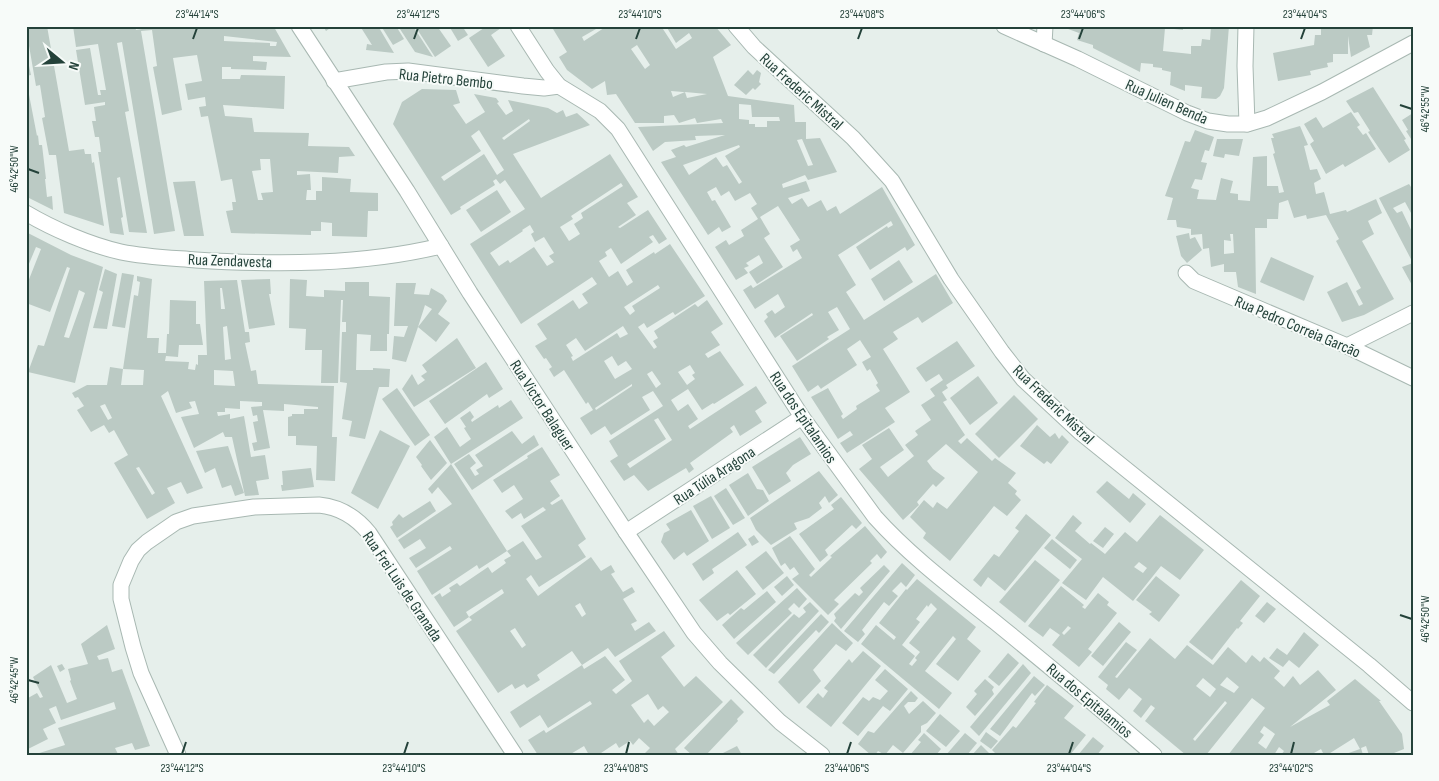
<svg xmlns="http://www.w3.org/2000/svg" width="1439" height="781" font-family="'Sofia Sans Condensed',sans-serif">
<rect width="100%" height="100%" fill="#e6efeb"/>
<g fill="#bbcac4" fill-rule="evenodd">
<polygon points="26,26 47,26 69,151 84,149 85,154 91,154 92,163 94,162 104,226 64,213 56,155 49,155 42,118 45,117 40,85 36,86 28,40 26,40"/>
<path d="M73 26H135L136 30 142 29 141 26 274 27 291 57 253 56V61L267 62 266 70 231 69V67H222V79H240L241 75 285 76 284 109 223 105 225 116 252 118 254 132 309 133 308 146 349 147 355 156 339 157 338 173 297 171V175L310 174 311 190H307L306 200H316V191H322V177L351 179 350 192 378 193V211H368L367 237 332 236V223L321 222V231H311V235L231 233 226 211 233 210 232 202H236L232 179 221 181 208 116 201 117 199 107 206 106 205 97 188 100 185 84 202 81 197 55 173 58 182 110 162 115 153 67 157 66 152 30 141 31 175 231 154 234 122 42 117 43 129 111 125 112 147 233 129 232 120 177 117 178 123 217 121 218 124 235 110 233 98 152H101L99 137H95L92 121H96L94 107 105 105V102L85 105 76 50 90 48 98 95H101L100 90H106L98 44 76 47ZM224 36 277 42 276 46H270V43L224 41ZM260 159H270L273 192 261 193 263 200H258L252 171 261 170Z"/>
<polygon points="323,26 333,26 326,31"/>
<polygon points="360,26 378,26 394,53 366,50 367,44 372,45"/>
<polygon points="381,26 396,26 404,39 393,45"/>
<polygon points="398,26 413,26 433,57 415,52"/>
<polygon points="415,26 437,26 451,46 435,57"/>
<polygon points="449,26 462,26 468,35 458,41"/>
<polygon points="487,26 500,26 501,28 491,35 505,56 488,67 469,38"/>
<path d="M556 26H594L596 29 582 37 584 41 607 26H661L676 49 692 38 689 33 676 43 666 26H715L731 45 713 57 728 96 794 105 795 122H806V139L820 138 837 172 808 180 805 175 782 184 783 188 806 181 810 191 788 198 792 204 802 198 808 207 821 200 827 211 836 206 840 214 882 187 915 245 907 251 905 247 870 270 856 247 887 226 888 228 893 225 891 221 838 255 856 285 846 292 864 320 936 274 953 303 922 323 918 317 893 332 898 339 883 349 910 392 885 408 895 422 847 453 840 443 853 435 850 431 838 439 811 397 828 388 843 414 841 416 843 419 857 409 856 406 880 391 876 385 878 383 870 369 867 371 862 362 871 357 860 340 847 349 857 365 822 388 821 389 818 385 808 392 792 366 850 329 837 307 828 312 839 330 827 337 829 339 797 361 780 336 813 315 812 313 775 338 764 321 768 317 766 314 772 310 775 314 785 307 778 294 755 309 743 290 751 285 753 288 802 258 797 249 793 252 790 246 800 240 778 206 760 217 770 234 764 238 783 267 757 284 749 272 763 263 759 255 746 263 749 266 744 268 748 273 736 280 715 247 726 240 729 245 744 236 741 230 758 219 751 208 757 204 750 193 735 201 729 191 721 196 716 187 707 192 712 201 715 200 731 227 722 232 719 227 708 235 661 162 676 157 671 150 684 145 686 147 725 135 695 136 696 140 665 142 653 151 638 127 723 123 721 119 697 123 695 118 679 123 674 115 664 116V123H635L616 94 607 95 605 81 592 89 567 70 559 57 567 52 553 29ZM637 45 650 65 645 69 631 49ZM671 91 683 92H685L673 97ZM685 92 707 94 687 98ZM739 104 751 105 752 117H779L780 121H767V127H755V124H749V120L739 119ZM802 139 813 165 808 166 797 140ZM739 145 740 147 725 156 742 182 739 184 727 165 723 167 716 157 689 175 683 165Z"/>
<polygon points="1060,26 1183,26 1183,30 1165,28 1163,51 1191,54 1191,46 1201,46 1202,39 1210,40 1211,26 1229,26 1224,88 1220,96 1216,99 1201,98 1202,87 1185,85 1185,91 1170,85 1171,72 1162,70 1162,68 1153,67 1153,64 1141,63 1140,72 1093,48 1093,45 1077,40 1079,33"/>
<polygon points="1321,26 1373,26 1372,35 1367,35 1370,47 1351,57 1348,36 1348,54 1333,54 1333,62 1327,63 1328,67 1310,71 1311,75 1278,81 1273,53 1314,45 1315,35 1321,35"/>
<polygon points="26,52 31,75 26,76"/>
<polygon points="748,70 753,75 757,70 761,73 759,82 761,84 755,90 753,88 746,95 734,85"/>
<polygon points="26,79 37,136 38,135 39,145 42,145 46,179 45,179 47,197 52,196 53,210 27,197"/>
<polygon points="1373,87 1406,139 1404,140 1410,150 1389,163 1368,132 1370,131 1358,112 1354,113 1346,101"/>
<path d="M422 89 456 90 460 103 453 105 466 124 485 112 474 94 496 98 499 102 497 103 506 115 513 111 508 100 548 108 557 113 563 110 566 117 577 113 590 125 513 154 541 198 610 154 638 197 627 203 636 215 618 227 620 228 648 210 667 239 659 244 653 235 649 237 653 242 621 264 611 248 605 252 607 256 599 261 609 277 618 271 627 286 633 282 626 270 654 252 655 254 670 244 705 296 675 315 673 312 647 328 644 323 638 327 654 349 657 347 653 341 658 338 654 331 695 304 698 307 707 300 723 324 711 332 720 345 705 354 708 358 720 351 744 385 714 404 713 403 702 410 688 389 671 400 678 411 688 404 698 419 688 426 690 429 756 386 767 403 755 411 762 422 740 436 734 425 730 428 733 432 690 463 694 469 689 473 686 468 648 491 634 475 624 481 610 461 618 456 609 441 663 406 653 391 642 397 650 410 611 435 605 426 591 435 580 418 593 410 588 402 586 404 564 370 554 377 549 369 552 367 546 358 544 359 535 346 547 339 537 324 573 300 579 309 588 303 582 294 597 284 592 277 521 324 470 244 525 209 505 180 500 184 496 179 493 181 495 185 460 207 461 209 451 215 393 124 402 102ZM529 119 530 121 504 140 502 138ZM479 130 504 170 497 175 484 154 444 181 441 177 481 151 471 136ZM621 183 623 186 581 213 583 218 574 224 580 234 569 241 560 227 573 219 571 216ZM530 225 534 232 531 234 535 242 544 237 554 253 549 256 554 262 547 266 534 247 510 263 508 260 499 266 490 253 523 231 522 230ZM658 285 660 288 632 306 635 311 630 315 624 307ZM623 326 628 334 620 338 617 333 573 361 571 357 573 356 566 345 576 338 585 351ZM612 356 618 366 626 361 632 369 615 379 604 361ZM690 365 695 373 692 375 695 379 687 385 678 372ZM652 371 661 384 656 388 647 374ZM632 384V386L596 410 595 408ZM658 418 672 440 630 468 627 464 666 439 654 420Z"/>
<polygon points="1351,112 1360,125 1357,127 1363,135 1366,133 1376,149 1345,167 1343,164 1326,174 1310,144 1314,141 1304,124 1316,117 1323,128"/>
<polygon points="1413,113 1413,142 1406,131 1408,130 1402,120"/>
<path d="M1300 126 1308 145 1304 146 1310 170 1317 169 1321 179 1314 183 1316 194 1324 192 1330 214 1346 210 1347 212 1376 199 1382 213 1368 221 1374 234 1362 241 1394 299 1364 315 1342 322 1327 292 1347 282 1359 306 1363 304 1356 291 1361 288 1336 241 1339 239 1326 215 1307 219 1306 215 1294 218 1288 200 1279 203 1278 219H1267V228H1255L1256 294 1238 287 1236 272H1224V264L1211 267 1209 248 1203 249 1202 234 1191 235V229L1177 227 1176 220H1167L1173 198 1165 196 1185 141 1190 142 1195 130 1214 137 1209 151 1205 150 1201 162 1207 163 1202 180 1195 179 1191 188 1199 190 1197 199 1216 200 1221 178 1233 181 1230 193 1238 194V200L1250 201 1253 157 1267 156V186H1278L1279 193 1284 192 1273 154 1275 153 1271 138H1274L1272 134ZM1230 234H1233L1234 253 1224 254V240L1231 241Z"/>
<polygon points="1217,139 1243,139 1239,156 1225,154 1224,158 1213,156"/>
<polygon points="195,181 204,236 184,236 173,182"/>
<polygon points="1409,184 1413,190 1413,212 1411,213 1405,202 1393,208 1397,213 1402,211 1413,234 1413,287 1402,267 1413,263 1379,198"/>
<polygon points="497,190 511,212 481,232 466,210"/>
<path d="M26 232 71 255 103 267 75 383 28 372 38 345 44 346 70 268 67 267 50 312 26 303V287L41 249 36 247 26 271ZM79 290 85 293 69 338 64 337Z"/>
<polygon points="1189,233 1190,239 1195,237 1202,250 1187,263 1181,256 1176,236"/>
<polygon points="1271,257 1314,276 1304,301 1260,282"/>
<polygon points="899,260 913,282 884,301 871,279"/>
<polygon points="105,269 117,274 107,329 93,328 103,292 99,290"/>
<polygon points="122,273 134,275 125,328 112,326"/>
<path d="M137 276 152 279 147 338H159L158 353H166L167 334H169L170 300 196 301V324H200L203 345H179L178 357 166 356 165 361 189 362 188 369 195 370 196 364 198 365V355H207L204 281 237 280 245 332H249L250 342 245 343 251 371 256 370 258 384 334 386 332 437H337L335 481 316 480 317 446 296 445V436H288V417L292 416V414H304V409H318V407L284 404V411L263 410 270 448 254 451 252 443 257 442 253 422 258 421 257 415 253 416 251 407 262 406V402L240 401V409L225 408V412H217L218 416 230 414V419L244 416 251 457 265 455 269 479 256 481 259 495 245 496 232 437H225L223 432 194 448 181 417 199 414 195 401 189 402 192 408 176 413 168 391 161 396 203 488 187 494 181 482 167 488 175 503 147 519 114 463 128 455 114 430 109 433 104 425 91 432 77 410 84 406 78 397 75 398 72 393 87 385H107L110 367 123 369 121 385H143L144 370 123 369 134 295 138 296 140 282 137 281ZM220 288H222L225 309H221ZM227 326 231 359 225 360 223 327ZM214 370 233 371 235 386 214 385ZM105 404 112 418 108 420 100 406ZM139 467 155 493 152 495 136 468Z"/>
<polygon points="270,279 271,294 269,294 275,325 249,329 241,280"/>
<polygon points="290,279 307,280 306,296 324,297 324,290 345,291 345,282 369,282 369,296 390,297 389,334 387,334 387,351 370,351 371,335 357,334 356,370 373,370 373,368 390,369 389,387 379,387 365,439 349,436 352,421 342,419 347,383 340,382 342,332 346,332 346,322 342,322 343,300 341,300 338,383 321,383 322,350 305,350 306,329 289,328"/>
<path d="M396 283H416L414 294 429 295 431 288 443 295 447 301 438 314 450 323 436 342 418 327 406 362 392 359 394 336 404 337 408 326H394ZM425 305 432 309 418 327Z"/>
<polygon points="457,338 476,368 414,407 402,389 412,374 418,385 425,380 421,376 427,372 422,365"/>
<polygon points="957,341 975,366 946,385 948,388 942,392 947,400 943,402 965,435 958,441 961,444 967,438 992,461 995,458 1016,473 1008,483 1017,491 1015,494 1021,500 1007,516 994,506 950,561 923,538 926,533 910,517 924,500 933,508 937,502 947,509 978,472 946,444 927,461 933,469 945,478 936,487 933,484 917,502 919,505 903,520 859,469 872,459 862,445 889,428 904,450 880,467 888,477 914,456 905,445 918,435 915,431 931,420 921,405 935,396 930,389 943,380 939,374 926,382 916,368"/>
<polygon points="486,362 503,389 489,398 487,394 445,424 429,401"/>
<polygon points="978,376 998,403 970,425 950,398"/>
<polygon points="397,388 430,435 415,446 382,399"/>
<polygon points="1014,395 1038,419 999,458 975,434"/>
<polygon points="511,400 523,418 451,464 507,551 479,569 477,565 432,595 417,571 452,549 450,546 416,568 409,558 426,548 420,539 404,549 398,540 452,504 438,487 432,494 428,489 451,464 434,437 447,427 460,447 471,439 464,428 466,427 460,418 470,411 474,417 471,420 472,422 498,405 499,408"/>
<polygon points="1037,425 1050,437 1055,433 1059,439 1062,435 1069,442 1051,464 1047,461 1044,464 1020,446"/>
<polygon points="380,430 410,446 378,509 351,493"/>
<polygon points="512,431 522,444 534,435 539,445 472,490 454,464 469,454 476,463 470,468 475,476 479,474 476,470 483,466 475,455"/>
<polygon points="800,437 811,454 793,465 786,473 791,481 769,495 752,467"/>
<polygon points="430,440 447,463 431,480 421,466 422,465 416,457"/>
<polygon points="228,446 244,493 235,496 231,485 222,488 215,468 205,473 196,451"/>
<path d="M542 447 560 475 550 481 560 496 550 503 552 505 562 499 586 539 578 545 586 557 539 587 531 575 526 579 538 596 591 557 601 571 611 565 615 572 611 574 623 592 632 587 635 592 623 599 637 621 631 624 635 631 649 622 656 631 615 657 608 648 582 665 584 669 605 656 625 680 612 690 616 694 632 681 619 661 664 631 675 646 661 657 684 687 696 676 723 702 675 749 679 755H643L650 748 639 738 633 745 630 741 619 748 616 743 598 755H589L584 746 569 755H538L528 740 544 730 546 733 592 704 590 701 548 728 540 715 520 728 510 712 582 665 572 651 537 675 540 680 527 688 524 684 515 689 512 684 498 693 456 631 472 620 469 617 504 593 502 589 466 612 469 617 454 627 434 597 440 593 442 597 451 591 449 588 457 583 460 586 488 567 492 573 506 563 504 560 511 556 507 551 523 541 536 560 542 557 521 526 546 510 543 507 524 519 521 513 512 519 505 511 523 499 514 485 502 493 493 480 528 458 527 456ZM580 603 586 614 582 617 575 606ZM515 628 526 645 522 648 510 631ZM648 694 658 710 663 706 669 712 654 726 648 719 644 723 631 705Z"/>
<polygon points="311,468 314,487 282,491 281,485 283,485 282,471"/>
<polygon points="819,471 838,495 829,503 825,496 819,503 822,508 809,518 794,523 797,529 771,545 756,530 750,518"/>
<polygon points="748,473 757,489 763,490 769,501 748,516 729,485"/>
<polygon points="1107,481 1129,499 1133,493 1146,504 1130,523 1096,492"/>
<polygon points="726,488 745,518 733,525 714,496"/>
<polygon points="711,496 730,528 712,539 693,506"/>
<polygon points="841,497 862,523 856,529 852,525 825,550 828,555 820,562 799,534 834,509 831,505"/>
<polygon points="430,501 436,511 397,538 390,527 393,525 392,522 399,514 403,518"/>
<polygon points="691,510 709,541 687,556 684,552 674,560 661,542 664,533 670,530 666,524"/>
<polygon points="1026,514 1051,535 1005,591 988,577 981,587 973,580 994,554 999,557 1019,531 1015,528"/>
<path d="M1073 515 1082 523 1075 531 1090 544 1091 543 1105 554 1125 532 1137 542 1160 515 1204 550 1180 580 1161 566 1133 601 1103 577 1086 600 1062 583 1082 559 1055 538ZM1139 562 1147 568 1143 573 1134 567Z"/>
<polygon points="865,526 887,552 881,559 877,554 870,561 872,563 834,600 839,604 828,615 792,579 799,574 794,567 790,570 785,563 781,566 772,548 790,536 815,569 809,575 811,577 829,560 832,557 830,556"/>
<polygon points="1105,527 1114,534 1103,548 1093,541"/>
<polygon points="738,532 747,545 712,569 714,573 703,581 692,564"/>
<polygon points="754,535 759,542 752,546 748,539"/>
<polygon points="1052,539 1077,560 1070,569 1044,548"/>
<polygon points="766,551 784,573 763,590 745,567"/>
<polygon points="1035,560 1060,580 1025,623 999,602"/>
<polygon points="902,563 915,575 906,587 901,582 892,591 898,596 889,606 884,602 862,630 865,634 858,642 844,631"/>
<polygon points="884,565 890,571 841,629 834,621 836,618 834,614 855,593 859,596 863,592 860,588"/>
<polygon points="737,570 756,594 730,615 728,613 717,621 699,600"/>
<polygon points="787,576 794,585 782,596 774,587"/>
<polygon points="1156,576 1180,595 1159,622 1149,614 1152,612 1136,600"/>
<path d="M917 579 976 627 967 639 981 651 958 681 936 664 956 639 953 636 925 671 952 693 939 709 861 644 876 625 894 640 896 637 879 623 906 589 907 590ZM931 603 937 609 909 643 920 652 915 658 917 660 912 666 909 664 915 656 902 645 920 622 916 619 927 605 928 607Z"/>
<polygon points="1241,580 1260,596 1240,621 1243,623 1238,629 1237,628 1212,660 1189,642"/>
<path d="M1061 586 1084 605 1082 607 1085 609 1098 593 1109 602 1107 605 1117 613 1088 649 1092 652 1079 667 1052 645 1060 635 1050 628 1043 637 1028 626ZM1068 626 1071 628 1064 635 1062 633Z"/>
<polygon points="797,588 807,599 799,608 794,603 788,609 792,613 748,655 736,643"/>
<polygon points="767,591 776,602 734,639 722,625 741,608 744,610"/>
<polygon points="810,602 819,611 766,668 753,655 794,614 799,618 806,612 803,608"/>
<polygon points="1267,602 1276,609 1264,623 1255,616"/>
<polygon points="821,614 829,622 819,633 816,630 774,674 768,670"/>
<polygon points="1119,622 1131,632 1103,666 1091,656"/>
<polygon points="832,623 853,643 846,651 836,644 813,670 821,681 799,704 778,682"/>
<polygon points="107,625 115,649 97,656 99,660 108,658 112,672 122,669 150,746 135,750 132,743 115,748 118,754 115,755 33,755 65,745 58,728 116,709 114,702 61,720 56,706 49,709 56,723 43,729 48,739 26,750 26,695 28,698 37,693 40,698 43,697 33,677 51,665 67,703 77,699 70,681 71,680 68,669 88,664 81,644"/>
<polygon points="1304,632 1319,645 1299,668 1289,660 1283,667 1269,658 1277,648 1287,655"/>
<path d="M1150 638 1175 659 1187 645 1213 665 1228 647 1246 663 1252 655 1260 662 1264 657 1280 671 1274 678 1284 687 1293 676 1300 685 1318 670 1336 690 1290 727 1330 705 1327 701 1355 679 1381 701H1379L1402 734 1404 749 1389 755H1369L1366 746 1361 748 1363 755H1343L1360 749 1354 738 1327 755H1324L1321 749 1314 753 1315 755H1281L1284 751 1279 747 1274 755H1228L1265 708 1252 698 1206 755H1186L1145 721 1155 708 1151 705 1141 718 1133 711 1142 699 1129 688 1119 700 1106 689 1108 685 1098 677 1126 642 1137 650 1115 677 1117 678ZM1227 677 1239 687 1234 693 1220 685ZM1203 678 1216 689 1210 697 1196 686ZM1225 701 1227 703 1195 741 1193 739ZM1264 726 1275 734 1266 749 1258 743 1264 735 1260 732Z"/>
<polygon points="863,651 881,666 831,727 806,707 818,693 823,698 828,691 824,688 849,659 852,663"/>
<polygon points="1008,653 1019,663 999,686 988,677"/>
<polygon points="62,664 65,669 60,672 57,666"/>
<polygon points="1023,664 1031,673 979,736 970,727"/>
<polygon points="885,669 908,689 890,711 883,706 858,736 842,723 863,697 869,701 873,697 880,700 888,691 875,680"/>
<polygon points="1034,676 1045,685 1035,696 1032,693 1000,736 990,729"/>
<polygon points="985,679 994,687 992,690 994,694 975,716 966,707 977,694 974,691"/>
<polygon points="1047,685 1074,706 1064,718 1086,735 1070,755 997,755 992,750 1013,726 1016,728 1036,703 1034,702"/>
<polygon points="911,691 918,698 915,702 908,702 904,706 909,714 923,701 936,713 927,723 921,726 921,732 903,753 893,745 885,755 878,751 875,755 871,755 858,744 868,731 874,733"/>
<polygon points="731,699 744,712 737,719 738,721 706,755 692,755 684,748"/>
<polygon points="940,714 960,731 946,747 926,731"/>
<polygon points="986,732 998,741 991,749 980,741"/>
<polygon points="924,733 941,749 936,755 910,755 921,742 918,740"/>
<polygon points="965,733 977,743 967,755 946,755"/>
<polygon points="1093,737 1104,746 1097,755 1078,755"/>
<polygon points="981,745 990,754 989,755 972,755"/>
<polygon points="737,746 742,755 719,755"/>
</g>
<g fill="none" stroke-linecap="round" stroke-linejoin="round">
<defs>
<g id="street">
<polyline points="299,26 407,191 470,293 626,532 694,633 720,663 780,722 822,755"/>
<path d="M518 26 547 71 559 86 600 111 618 129 802 417 875 517C910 556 954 589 995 622 1049 666 1102 710 1154 755"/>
<polyline points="736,26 754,47 853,138 892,181 951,279 1002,352 1023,379 1081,433 1369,665 1413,703"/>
<polyline points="1004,26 1078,59 1187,113 1208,121 1228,124 1247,124 1267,118 1322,92 1413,43"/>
<polyline points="1246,26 1245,66 1247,124"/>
<polyline points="1044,44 1045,26"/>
<polyline points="334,81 386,72 408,71 523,86 544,88 559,86"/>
<path d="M26 213C53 229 90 245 121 252 145 257 171 258 196 260 277 265 362 265 441 246"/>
<polyline points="1186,273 1194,281 1347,346 1413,378"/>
<polyline points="1347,346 1413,313"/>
<polyline points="626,532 802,417"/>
<path d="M178 755 141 673 133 647 121 599V585L131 561 138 550 147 542 176 522 193 516 254 507 319 505C340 507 356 517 369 533L515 755"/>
</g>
</defs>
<use href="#street" stroke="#a8b8b2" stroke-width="17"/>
<use href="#street" stroke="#fff" stroke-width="15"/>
</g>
<path fill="none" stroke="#24423a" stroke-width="2" d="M193 39 197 28M414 39 418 28M636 39 640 28M858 39 862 28M1079 39 1083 28M1301 39 1305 28M1400 105 1412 109M28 169 39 173M1400 615 1412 619M28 680 39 683M182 754 186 742M404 754 408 742M626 754 629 742M847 754 851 742M1069 754 1073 742M1291 754 1294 742"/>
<g text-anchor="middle" stroke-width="4" stroke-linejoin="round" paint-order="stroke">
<g font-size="16" fill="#24423a" stroke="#f7fbf9">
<text transform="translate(446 78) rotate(6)" y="6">Rua Pietro Bembo</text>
<text transform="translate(802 91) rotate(42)" y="6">Rua Frederic Mistral</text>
<text transform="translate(1167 101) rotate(24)" y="6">Rua Julien Benda</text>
<text transform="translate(230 260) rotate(2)" y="6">Rua Zendavesta</text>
<text transform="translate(1298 326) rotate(23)" y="6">Rua Pedro Correia Garcão</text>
<text transform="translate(1054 404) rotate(44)" y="6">Rua Frederic Mistral</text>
<text transform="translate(543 405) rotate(57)" y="6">Rua Victor Balaguer</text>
<text transform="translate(804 417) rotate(56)" y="6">Rua dos Epitalamios</text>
<text transform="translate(714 475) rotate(-33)" y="6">Rua Túlia Aragona</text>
<text transform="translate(403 586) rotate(56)" y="6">Rua Frei Luis de Granada</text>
<text transform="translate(1090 700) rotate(40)" y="6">Rua dos Epitalamios</text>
</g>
</g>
<rect width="1439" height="781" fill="none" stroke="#f7fbf9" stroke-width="55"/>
<g transform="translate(62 62) rotate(108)" stroke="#f7fbf9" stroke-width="4" paint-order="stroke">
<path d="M0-4L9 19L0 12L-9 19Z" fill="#24423a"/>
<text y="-8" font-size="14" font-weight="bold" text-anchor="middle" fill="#24423a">N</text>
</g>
<rect x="28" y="28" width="1384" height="726" fill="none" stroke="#24423a" stroke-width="2"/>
<g font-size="12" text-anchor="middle" fill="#24423a">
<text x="197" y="18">23°44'14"S</text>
<text x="418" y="18">23°44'12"S</text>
<text x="640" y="18">23°44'10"S</text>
<text x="862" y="18">23°44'08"S</text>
<text x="1083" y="18">23°44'06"S</text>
<text x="1305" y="18">23°44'04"S</text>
<text transform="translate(1425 109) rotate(-90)" y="4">46°42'55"W</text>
<text transform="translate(14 169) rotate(-90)" y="4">46°42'50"W</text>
<text transform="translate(1425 619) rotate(-90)" y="4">46°42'50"W</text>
<text transform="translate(14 680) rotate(-90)" y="4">46°42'45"W</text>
<text x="182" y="772">23°44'12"S</text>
<text x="404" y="772">23°44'10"S</text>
<text x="626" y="772">23°44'08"S</text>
<text x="847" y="772">23°44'06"S</text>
<text x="1069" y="772">23°44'04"S</text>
<text x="1291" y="772">23°44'02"S</text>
</g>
</svg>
